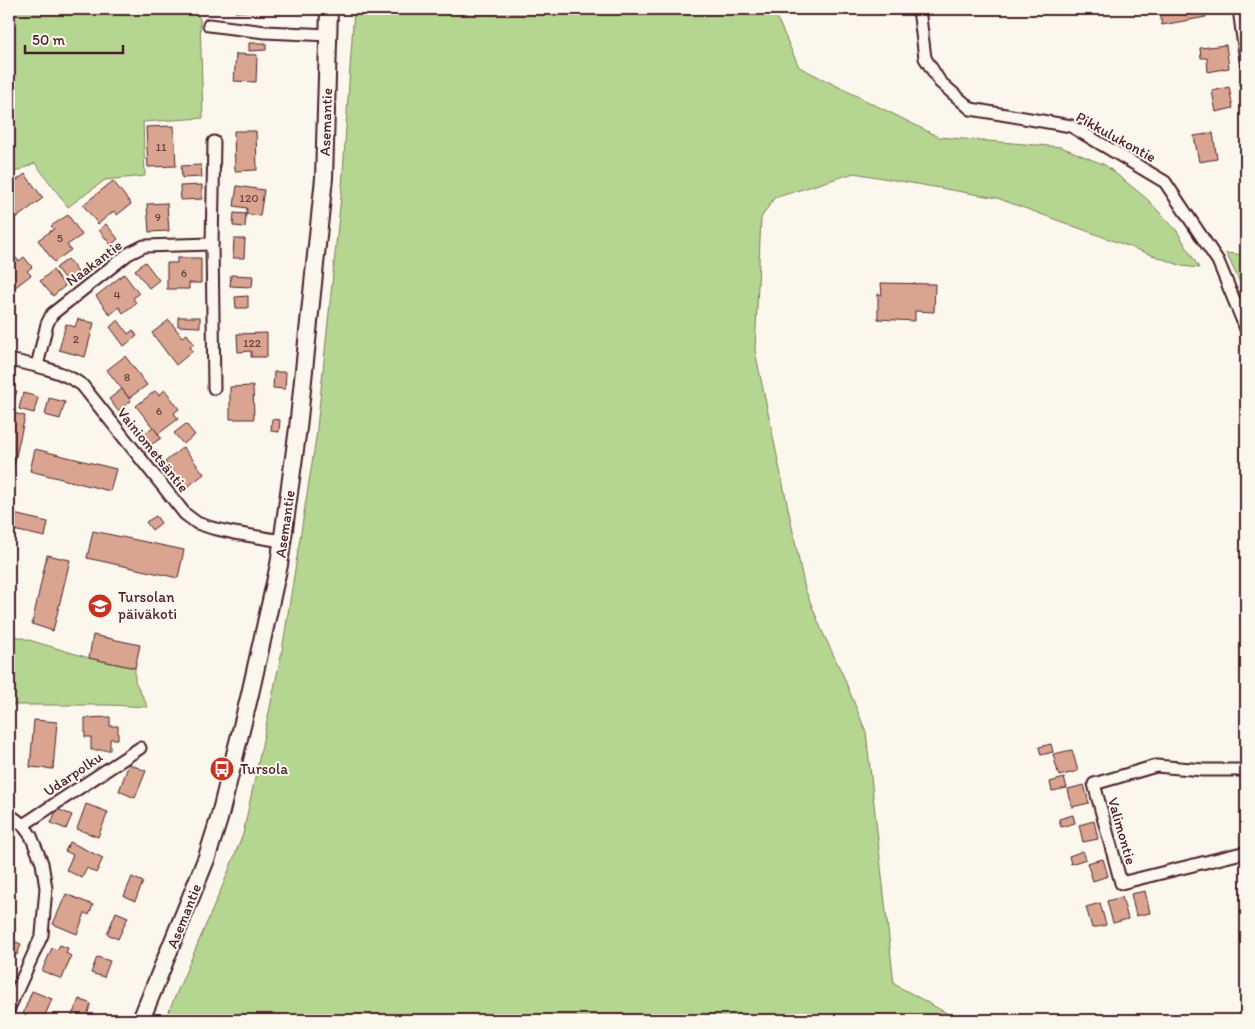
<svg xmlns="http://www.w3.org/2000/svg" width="1255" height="1029" font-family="Itim,sans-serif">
<rect width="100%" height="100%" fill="#fbf7ec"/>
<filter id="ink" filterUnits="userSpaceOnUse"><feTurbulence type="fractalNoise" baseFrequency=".02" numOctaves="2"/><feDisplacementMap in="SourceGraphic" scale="10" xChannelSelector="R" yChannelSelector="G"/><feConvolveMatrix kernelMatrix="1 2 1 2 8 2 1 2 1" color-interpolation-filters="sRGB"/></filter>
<g filter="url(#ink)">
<g fill="#b5d690" stroke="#807a5e">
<polygon points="9,9 193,9 200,19 203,118 143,122 145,176 105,180 68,207 35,163 9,175"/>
<polygon points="354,9 773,9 799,67 939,137 1061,147 1105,165 1146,198 1177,231 1199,268 1182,266 997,198 854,173 774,198 761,218 755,351 805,589 822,631 842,673 866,732 894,984 959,1020 165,1020 223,885 243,834 282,651 316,438 342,187"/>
<polygon points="1226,253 1246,255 1246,295"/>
<polygon points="9,634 89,658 135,668 135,681 148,707 110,705 9,705"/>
</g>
<g fill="#daa590" stroke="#4a1f2b">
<polygon points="235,9 252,9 252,11 235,12"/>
<polygon points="1159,9 1204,9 1206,17 1162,25"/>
<polygon points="249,43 266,43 266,50 249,51"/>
<polygon points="1226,45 1229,68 1208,72 1207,58 1201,58 1200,48"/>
<polygon points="236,54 257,55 256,82 234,81"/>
<polygon points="1229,87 1233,108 1216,112 1212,91"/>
<polygon points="174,126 176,166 148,167 146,127"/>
<polygon points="234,131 256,131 257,170 235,171"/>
<polygon points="1213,133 1217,159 1199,162 1194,136"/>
<polygon points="201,165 202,177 182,178 181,166"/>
<polygon points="25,174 43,198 11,222 9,219 9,204 11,203 9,200 9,186"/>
<polygon points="113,181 131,204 117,215 114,211 98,224 83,205"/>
<polygon points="202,185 202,199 181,200 180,186"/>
<polygon points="237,186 264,190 260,216 246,214 247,208 234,206"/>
<polygon points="167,203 169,231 149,232 147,204"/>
<polygon points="234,213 246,214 245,227 233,226"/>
<polygon points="68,215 82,235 67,245 71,250 54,262 38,240 54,229 51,226"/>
<polygon points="106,224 118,239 111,245 99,230"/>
<polygon points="234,239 245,239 244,258 233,258"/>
<polygon points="24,257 32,267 27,271 31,275 9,292 9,263 16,258 19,261"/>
<polygon points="177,258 201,258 201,283 189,283 189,289 167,289 167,263 177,263"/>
<polygon points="68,259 80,275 69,284 56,268"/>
<polygon points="145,262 159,280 149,288 135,270"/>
<polygon points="53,270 65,286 53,296 40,281"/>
<polygon points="124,274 139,294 133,298 136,303 123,313 119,307 110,315 96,296"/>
<polygon points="231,275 253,276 252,287 230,286"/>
<polygon points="881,283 935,284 934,312 915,311 915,321 878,319 878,294 882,295"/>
<polygon points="248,296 248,308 236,308 235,297"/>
<polygon points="178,317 200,317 200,327 178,326"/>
<polygon points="78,319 94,323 85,357 59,350 66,324 75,327"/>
<polygon points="118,320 128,334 133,330 137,336 124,346 110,327"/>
<polygon points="169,320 182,337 187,334 194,344 190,347 193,351 176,365 152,333"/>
<polygon points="267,333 267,357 251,357 251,351 238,352 237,334"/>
<polygon points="125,356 147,385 129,398 107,370"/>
<polygon points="274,372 286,372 285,389 273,388"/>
<polygon points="253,386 254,419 230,419 230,387"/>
<polygon points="9,389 17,391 13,404 9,403"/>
<polygon points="122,389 131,401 118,411 109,399"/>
<polygon points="165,390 179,409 174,413 178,419 158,434 136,406 155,391 159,395"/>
<polygon points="23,393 38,397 34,413 19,409"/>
<polygon points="49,398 65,402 60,419 45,415"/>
<polygon points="9,412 25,416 12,474 9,473"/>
<polygon points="272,419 280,420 279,432 271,431"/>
<polygon points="186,424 195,435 183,444 174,433"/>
<polygon points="153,427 161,438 148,447 140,437"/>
<polygon points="183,447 204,474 186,488 183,484 179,486 172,476 175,474 165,462"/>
<polygon points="35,449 116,469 110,491 30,471"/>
<polygon points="9,513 48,522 45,537 9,529"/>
<polygon points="156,516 161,523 152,530 146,522"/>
<polygon points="93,531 184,550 178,578 87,558"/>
<polygon points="47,555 70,560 53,631 32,624"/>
<polygon points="93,635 140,645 135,668 89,658"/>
<polygon points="110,717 110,726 118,726 118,739 110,739 110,750 91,750 91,737 85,737 85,718"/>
<polygon points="34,720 57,722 53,769 30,767"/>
<polygon points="1051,744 1053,752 1041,755 1039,747"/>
<polygon points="1072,750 1078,771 1059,776 1053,754"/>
<polygon points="129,764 146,771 135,798 119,791"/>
<polygon points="1064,778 1067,788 1052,791 1050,782"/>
<polygon points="1084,785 1089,803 1072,807 1068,789"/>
<polygon points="86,804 108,812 98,837 77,829"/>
<polygon points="57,809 72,815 66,829 51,823"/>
<polygon points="1073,815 1075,823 1061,827 1059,819"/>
<polygon points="1094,821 1098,839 1083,842 1079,825"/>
<polygon points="70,842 103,858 96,873 87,868 82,878 66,870 73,855 65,851"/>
<polygon points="1083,851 1086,859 1071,864 1069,856"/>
<polygon points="1103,859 1108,876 1093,881 1087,863"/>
<polygon points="132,877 143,882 135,901 124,896"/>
<polygon points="1145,891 1150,913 1136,916 1131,894"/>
<polygon points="66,894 93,905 89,915 85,913 77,934 53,924"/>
<polygon points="1122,897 1128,919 1113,923 1107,901"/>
<polygon points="1100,903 1106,925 1092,928 1086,907"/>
<polygon points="116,912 128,917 118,939 107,934"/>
<polygon points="9,939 21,944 17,955 9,951"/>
<polygon points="60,945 68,948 66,953 71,956 62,979 42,971 52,948 57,950"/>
<polygon points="97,957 110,961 104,977 91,973"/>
<polygon points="32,991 52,999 43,1020 36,1020 23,1014"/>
<polygon points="79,999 91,1004 85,1020 70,1020"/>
</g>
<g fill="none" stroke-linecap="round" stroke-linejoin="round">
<defs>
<g id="minor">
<polyline points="919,9 925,58 940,82 971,109 1071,126 1165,182 1218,261 1246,329"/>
<polyline points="1239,9 1246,61"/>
<polyline points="209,25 265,32 329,35"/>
<polyline points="214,142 212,244 214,388"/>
<path d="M9 360C33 365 61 370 82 385L185 514 197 523 212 528 234 533 282 541"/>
<polyline points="37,366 47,324 52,314 128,254 144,246 212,244"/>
<polyline points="1246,770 1203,770 1156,766 1094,784 1121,883 1246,852"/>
<polyline points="9,817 14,818 23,825 31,836 42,863 46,888 42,935 9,1008"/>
<polyline points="23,825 140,748"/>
</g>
<polyline id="secondary" points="141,1020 207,857 219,819 250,694 279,565 298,428 324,178 329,9"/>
</defs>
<use href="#minor" stroke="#4a1f2b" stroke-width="15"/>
<use href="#secondary" stroke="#4a1f2b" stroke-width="20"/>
<use href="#minor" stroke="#fbf7ec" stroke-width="11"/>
<use href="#secondary" stroke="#fbf7ec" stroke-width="16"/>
</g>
</g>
<defs>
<symbol id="school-disc" viewBox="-11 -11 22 22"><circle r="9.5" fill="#c8321e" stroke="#fbf7ec"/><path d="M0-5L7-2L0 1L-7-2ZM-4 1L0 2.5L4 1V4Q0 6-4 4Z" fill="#fff"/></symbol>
<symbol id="bus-disc" viewBox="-11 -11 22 22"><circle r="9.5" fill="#c8321e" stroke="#fbf7ec"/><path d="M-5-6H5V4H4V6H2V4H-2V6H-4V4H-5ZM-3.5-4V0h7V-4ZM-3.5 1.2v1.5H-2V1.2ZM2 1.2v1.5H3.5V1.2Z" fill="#fff"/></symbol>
</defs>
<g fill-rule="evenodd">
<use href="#school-disc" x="86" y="592" width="28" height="28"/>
<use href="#bus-disc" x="208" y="755" width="28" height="28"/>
</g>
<g text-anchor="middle" stroke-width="4" stroke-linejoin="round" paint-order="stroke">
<g font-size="12" fill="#6e4044">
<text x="161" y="151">11</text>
<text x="249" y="202">120</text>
<text x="158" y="221">9</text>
<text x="60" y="242">5</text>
<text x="184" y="277">6</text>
<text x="117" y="299">4</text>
<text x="76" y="343">2</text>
<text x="252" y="347">122</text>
<text x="127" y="381">8</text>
<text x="159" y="415">6</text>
</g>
<g font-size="15" fill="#4a1f2b" stroke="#fbf7ec">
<text transform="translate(326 122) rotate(-88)" y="5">Asemantie</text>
<text transform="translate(1116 137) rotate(29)" y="5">Pikkulukontie</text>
<text transform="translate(94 263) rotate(-37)" y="5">Naakantie</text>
<text transform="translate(153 450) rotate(51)" y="5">Vainiometsäntie</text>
<text transform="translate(285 524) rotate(-82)" y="5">Asemantie</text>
<text transform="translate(73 774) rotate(-34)" y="5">Udarpolku</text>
<text transform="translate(1122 831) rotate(74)" y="5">Valimontie</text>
<text transform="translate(184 916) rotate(-68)" y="5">Asemantie</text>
</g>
<g font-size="15" fill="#4a1f2b" stroke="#fbf7ec" text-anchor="start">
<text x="118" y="602">Tursolan<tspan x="118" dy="17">päiväkoti</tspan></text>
<text x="240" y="774">Tursola</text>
</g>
</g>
<rect width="1255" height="1029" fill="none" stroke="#fbf7ec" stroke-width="30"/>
<rect x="15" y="15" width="1225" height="999" fill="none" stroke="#4a1f2b" stroke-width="2" filter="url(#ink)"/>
<path d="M25 45v8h98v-8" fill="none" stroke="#4a1f2b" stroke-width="2.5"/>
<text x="32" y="45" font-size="15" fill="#4a1f2b" stroke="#fbf7ec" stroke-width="4" paint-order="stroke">50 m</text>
</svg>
